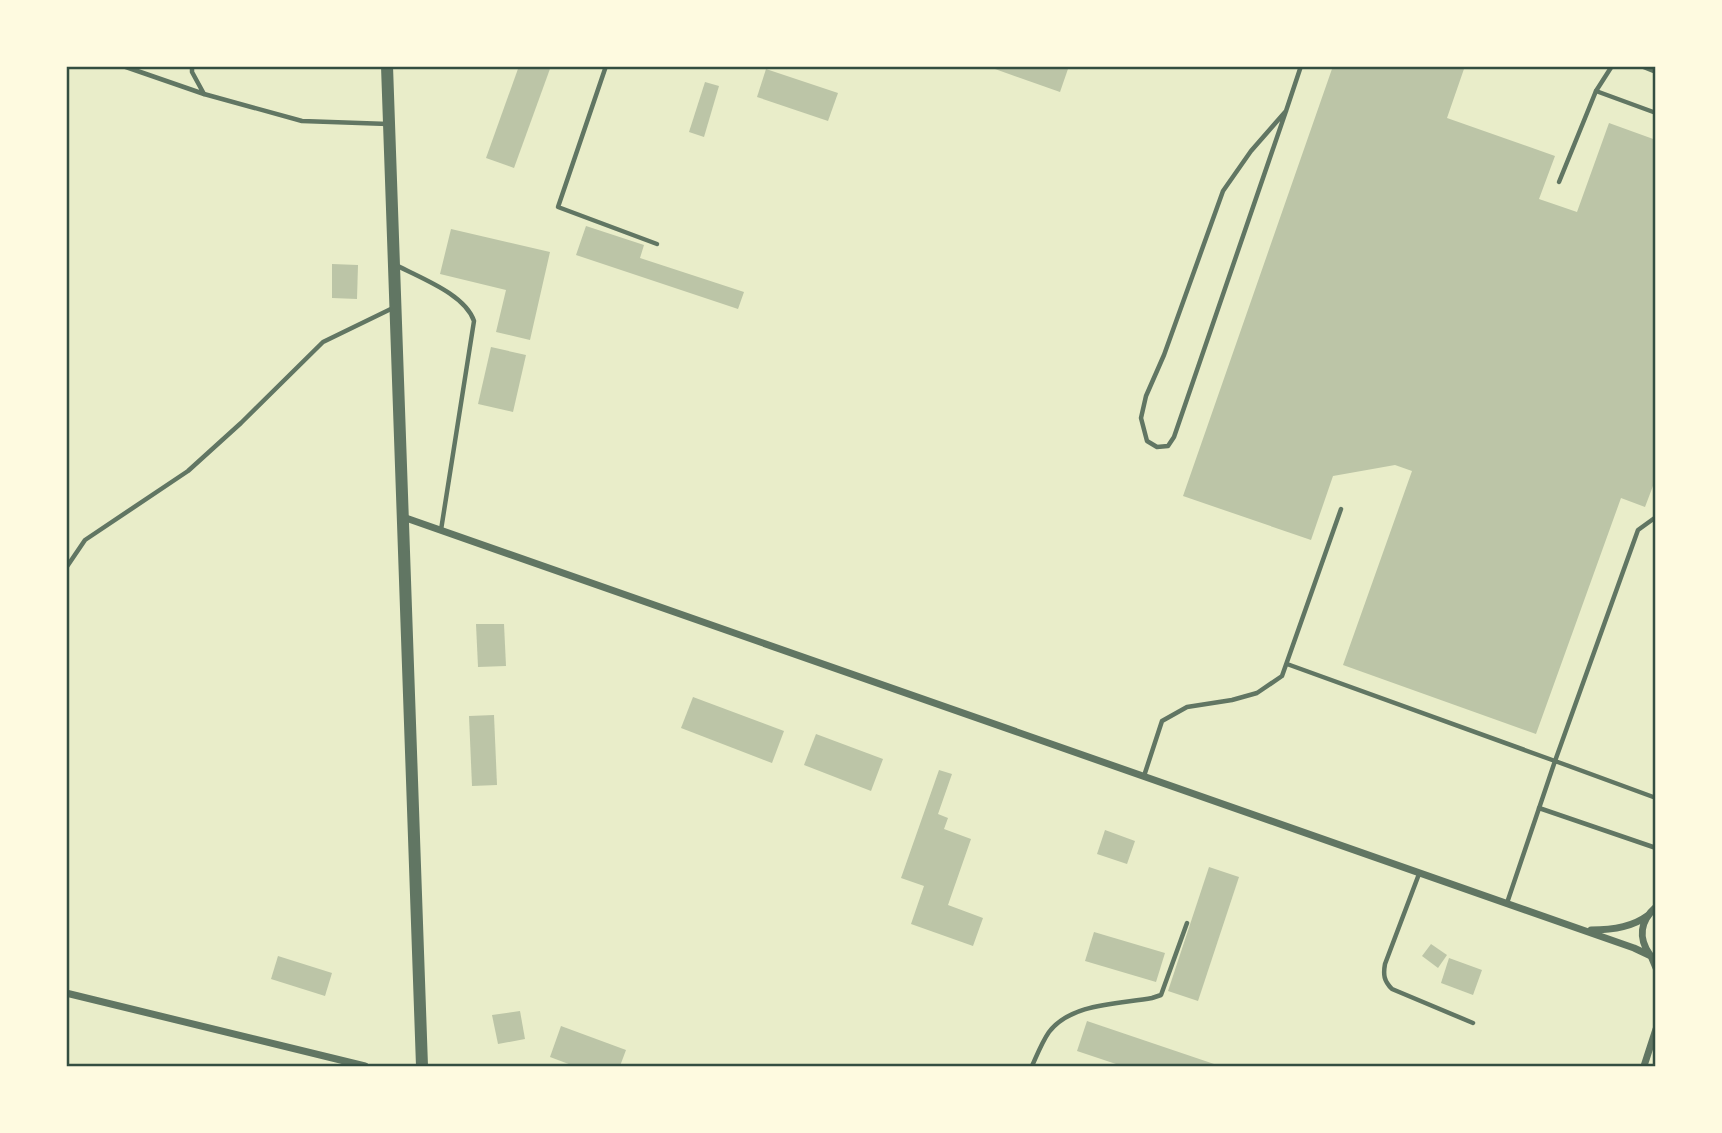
<svg xmlns="http://www.w3.org/2000/svg" width="1722" height="1133" font-family="'Roboto Serif',serif">
<rect width="100%" height="100%" fill="#e9edc9"/>
<g fill="#bcc5a7">
<polygon points="519,66 551,66 514,168 486,158"/>
<polygon points="996,66 1069,66 1060,92 995,69"/>
<polygon points="1333,66 1465,66 1447,118 1555,156 1539,199 1577,212 1609,123 1656,140 1656,478 1645,507 1621,498 1536,734 1343,665 1412,471 1395,465 1333,476 1311,540 1183,496"/>
<polygon points="766,69 838,93 828,121 757,97"/>
<polygon points="705,82 719,86 704,137 689,132"/>
<polygon points="586,226 644,245 640,258 744,292 738,309 576,255"/>
<polygon points="451,229 550,252 530,340 496,332 506,290 440,274"/>
<polygon points="332,264 358,265 357,299 332,298"/>
<polygon points="491,347 526,355 513,412 478,404"/>
<polygon points="476,624 504,624 506,666 478,667"/>
<polygon points="693,697 784,731 772,763 681,728"/>
<polygon points="494,715 497,785 472,786 469,716"/>
<polygon points="816,734 883,759 871,791 804,765"/>
<polygon points="939,770 952,774 938,814 948,818 944,829 971,839 948,905 983,918 973,946 911,924 924,886 901,878"/>
<polygon points="1105,830 1135,841 1127,864 1097,854"/>
<polygon points="1209,867 1239,877 1198,1001 1168,991"/>
<polygon points="1094,932 1165,953 1156,982 1085,961"/>
<polygon points="1431,944 1447,955 1438,968 1422,956"/>
<polygon points="278,956 332,973 325,996 271,979"/>
<polygon points="1449,958 1482,970 1473,995 1441,983"/>
<polygon points="520,1011 525,1039 498,1044 492,1015"/>
<polygon points="1087,1021 1220,1066 1122,1066 1077,1051"/>
<polygon points="561,1026 626,1050 620,1066 574,1066 550,1057"/>
</g>
<g fill="none" stroke-linecap="round" stroke-linejoin="round">
<g stroke="#617663" stroke-width="4.5">
<polyline points="123,66 204,94 192,72 192,66"/>
<polyline points="606,66 558,207 657,244"/>
<polyline points="1641,66 1656,72"/>
<polyline points="1596,91 1656,113"/>
<polyline points="204,94 302,121 388,124"/>
<polyline points="1286,111 1251,151 1223,191 1164,355 1146,396 1141,418 1147,441 1157,447 1168,446 1174,437 1286,111 1301,66"/>
<polyline points="1559,182 1596,91 1612,66"/>
<path d="M396 265C420 278 465 294 474 321L441 530"/>
<polyline points="66,568 85,540 188,471 241,423 323,342 395,307"/>
<polyline points="1287,664 1555,761 1638,530 1656,517"/>
<polyline points="1144,776 1162,721 1187,707 1232,700 1257,693 1282,676 1341,509"/>
<polyline points="1539,808 1656,848"/>
<path d="M1419 874 1385 964C1383 975 1384 981 1392 989L1473 1023"/>
<polyline points="1507,903 1555,761 1656,798"/>
<path d="M1032 1066C1037 1055 1042 1042 1049 1032 1071 1003 1119 1004 1152 998L1161 995 1187 923"/>
</g>
<g stroke="#617663" stroke-width="7">
<polyline points="403,517 1634,948 1651,956 1656,968"/>
<path d="M1591 930C1610 930 1631 928 1647 916"/>
<path d="M1650 955C1638 938 1640 921 1656 907"/>
<polyline points="66,993 365,1066"/>
<polyline points="1644,1066 1656,1029"/>
</g>
<polyline stroke="#617663" stroke-width="12" points="387,66 422,1066"/>
</g>
<rect width="1722" height="1133" fill="none" stroke="#fefae0" stroke-width="136"/>
<rect x="68" y="68" width="1586" height="997" fill="none" stroke="#344e41" stroke-width="2.5"/>
</svg>
